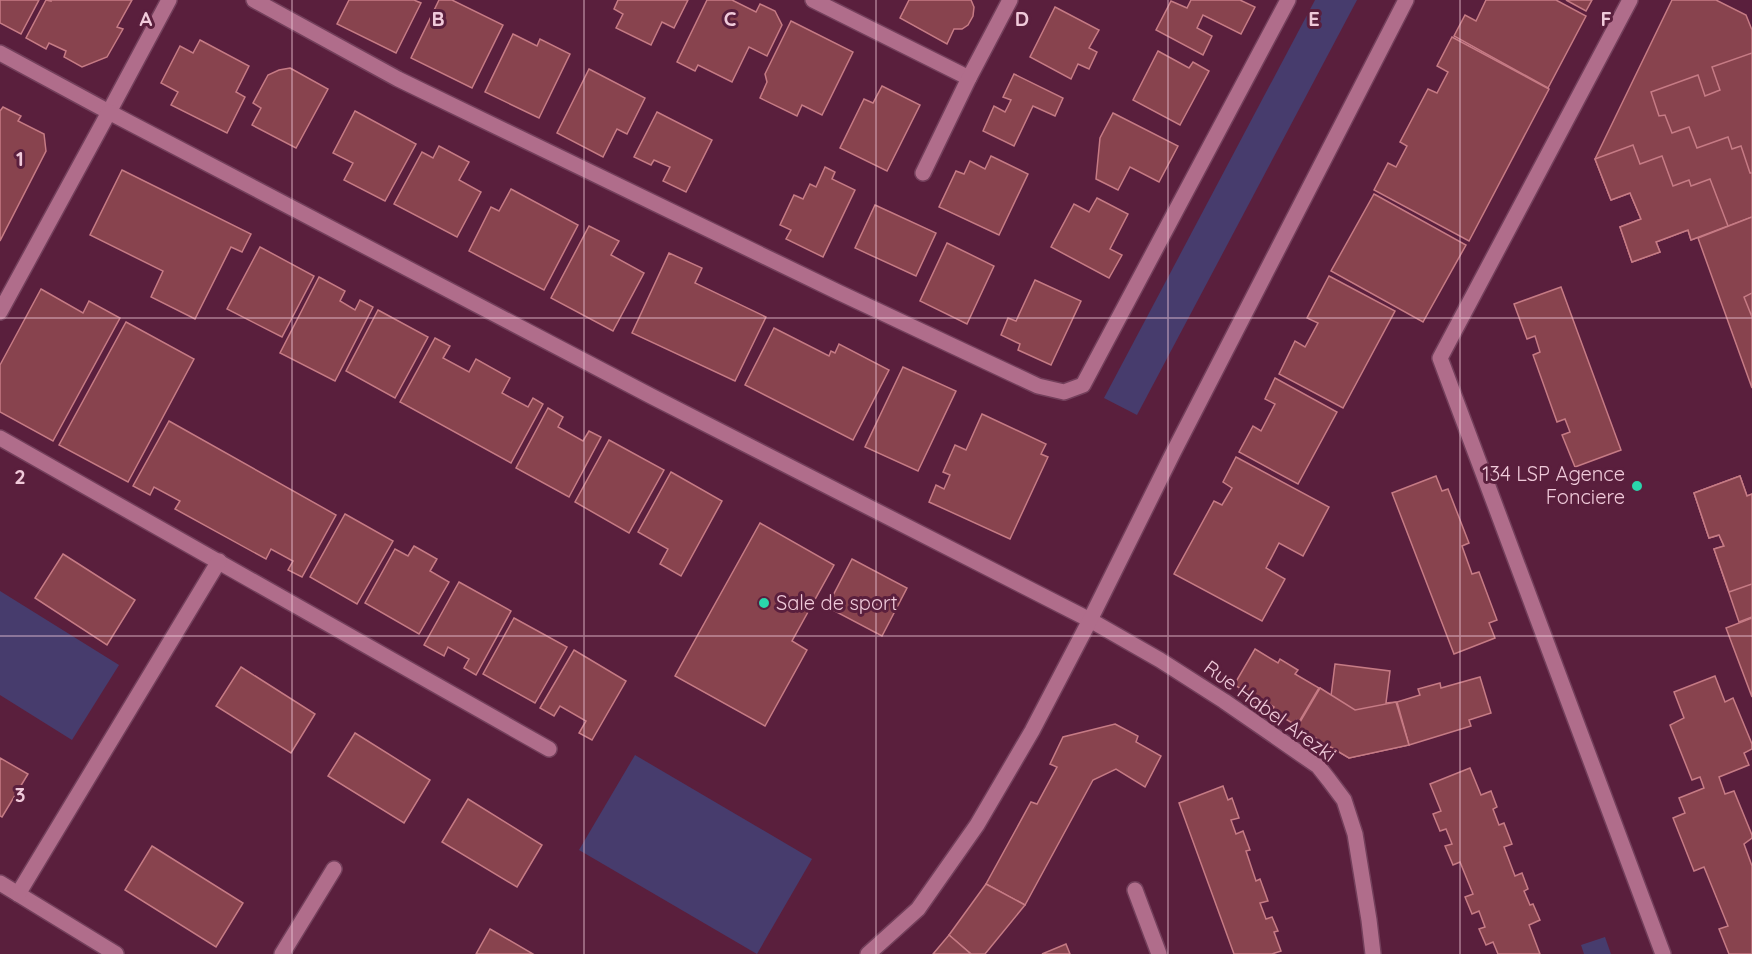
<svg xmlns="http://www.w3.org/2000/svg" width="1752" height="954" font-family="Quicksand,sans-serif">
<rect width="100%" height="100%" fill="#5a1f3d"/>
<g fill="#473c6d">
<polygon points="1315,0 1357,0 1137,415 1104,398"/>
<polygon points="0,591 119,665 72,740 0,695"/>
<polygon points="635,755 812,859 757,954 579,850"/>
<polygon points="1605,937 1611,954 1584,954 1581,945"/>
</g>
<g fill="#88434e" stroke="#c67b85" stroke-width="1.5">
<polygon points="0,0 39,0 21,34 0,23"/>
<polygon points="46,0 51,1 51,0 132,0 117,27 123,29 107,57 82,67 64,57 66,51 49,43 46,49 26,38"/>
<polygon points="349,0 414,0 421,3 396,53 337,24"/>
<polygon points="439,0 452,0 503,25 472,88 411,58"/>
<polygon points="618,0 688,0 674,28 662,22 651,45 616,28 623,14 614,9"/>
<polygon points="707,0 732,0 756,12 760,4 775,11 782,25 767,56 749,47 732,82 698,65 695,71 677,62"/>
<polygon points="909,0 971,0 974,7 973,16 968,25 962,29 954,29 947,44 900,18"/>
<polygon points="1191,0 1240,0 1255,7 1241,34 1203,15 1197,28 1212,36 1203,55 1156,30 1171,1 1187,8"/>
<polygon points="1486,0 1556,0 1586,16 1548,88 1454,36 1465,15 1476,21"/>
<polygon points="1566,0 1592,0 1586,11"/>
<polygon points="1672,0 1716,0 1746,15 1752,30 1752,217 1691,240 1688,230 1656,242 1660,252 1632,262 1620,227 1641,219 1630,193 1611,200 1595,159"/>
<polygon points="1055,7 1099,30 1089,48 1097,52 1089,69 1078,64 1071,79 1030,57"/>
<polygon points="791,21 853,52 822,115 802,105 797,116 760,98 767,82 765,74"/>
<polygon points="513,34 537,46 540,39 570,54 539,118 485,92"/>
<polygon points="1452,37 1549,89 1469,241 1374,190 1388,163 1396,167 1407,146 1400,142 1428,89 1437,93 1448,72 1437,66"/>
<polygon points="200,40 249,66 236,92 245,97 227,133 171,105 178,92 161,83 180,46 193,53"/>
<polygon points="1158,51 1189,68 1193,62 1209,71 1180,125 1133,100"/>
<polygon points="1752,53 1752,173 1750,173 1741,146 1732,149 1728,137 1697,148 1689,127 1672,133 1665,115 1659,116 1651,92 1698,75 1705,96 1720,90 1712,67"/>
<polygon points="290,68 328,89 296,148 252,125 261,108 253,103 268,75 279,70"/>
<polygon points="589,69 645,98 627,134 617,129 603,157 557,133"/>
<polygon points="1014,74 1063,98 1055,116 1033,106 1014,146 983,131 994,106 1005,112 1011,100 1003,97"/>
<polygon points="882,86 920,105 887,171 840,148 864,99 873,103"/>
<polygon points="3,107 21,116 18,121 44,134 46,151 0,241 0,111"/>
<polygon points="355,111 416,144 385,201 344,180 353,163 333,153"/>
<polygon points="657,112 712,140 686,192 663,181 670,167 654,160 651,165 634,157"/>
<polygon points="1113,113 1178,146 1159,182 1130,167 1118,190 1096,179 1100,138"/>
<polygon points="1633,145 1640,164 1662,156 1673,186 1689,180 1691,186 1710,179 1728,226 1691,240 1688,230 1656,242 1660,252 1632,262 1620,227 1641,219 1630,193 1611,200 1595,159"/>
<polygon points="439,146 469,162 459,180 481,192 457,237 394,204 422,152 433,158"/>
<polygon points="991,156 1028,174 999,235 939,207 956,171 964,174 970,161 985,169"/>
<polygon points="825,167 835,172 832,179 855,190 823,257 786,239 791,230 780,225 794,195 803,199 810,184 816,187"/>
<polygon points="122,170 251,234 242,252 231,247 195,319 151,297 163,271 90,235"/>
<polygon points="511,189 578,225 544,290 469,251 491,207 499,211"/>
<polygon points="1374,194 1466,245 1423,322 1331,271"/>
<polygon points="1097,198 1128,214 1110,249 1122,255 1109,278 1051,247 1074,204 1089,212"/>
<polygon points="875,205 936,233 916,276 855,248"/>
<polygon points="1752,217 1752,388 1698,238"/>
<polygon points="589,226 619,241 611,255 644,273 613,331 551,298"/>
<polygon points="947,243 994,266 967,324 920,301"/>
<polygon points="260,247 314,276 282,337 227,309"/>
<polygon points="669,253 702,268 695,283 766,317 735,381 632,333"/>
<polygon points="1329,276 1395,311 1343,408 1279,374 1295,341 1305,347 1318,323 1307,318"/>
<polygon points="319,277 345,291 340,301 355,310 360,300 373,307 335,381 280,353"/>
<polygon points="1035,280 1081,301 1051,365 1018,350 1020,344 1001,335 1008,318 1016,321"/>
<polygon points="1561,287 1621,450 1575,467 1562,435 1570,432 1565,419 1557,422 1533,355 1540,352 1535,336 1527,339 1514,304"/>
<polygon points="41,289 83,313 89,301 120,318 53,441 0,412 0,365"/>
<polygon points="1752,293 1752,317 1744,297"/>
<polygon points="378,310 428,337 395,398 346,371"/>
<polygon points="126,322 194,359 128,482 59,445"/>
<polygon points="774,328 829,356 831,351 835,353 839,344 889,370 853,440 745,385"/>
<polygon points="435,338 450,346 443,358 469,372 476,359 510,378 502,393 528,407 533,398 543,404 511,463 400,402"/>
<polygon points="903,367 956,391 918,471 865,447"/>
<polygon points="1275,378 1337,412 1298,484 1239,452 1253,426 1261,431 1275,404 1265,399"/>
<polygon points="548,408 563,417 558,427 583,441 589,431 601,437 569,497 516,468"/>
<polygon points="982,414 1046,444 1041,454 1048,457 1010,539 929,502 936,485 944,489 950,475 943,472 955,445 966,450"/>
<polygon points="169,421 336,515 302,577 288,570 293,561 271,549 266,559 175,509 180,501 154,487 150,495 133,486"/>
<polygon points="609,440 664,470 629,533 575,502"/>
<polygon points="1236,457 1329,507 1303,556 1279,543 1266,568 1285,579 1262,621 1174,574 1214,501 1222,505 1232,488 1223,482"/>
<polygon points="671,472 722,501 681,576 660,564 668,549 638,532"/>
<polygon points="1436,476 1442,491 1448,489 1469,543 1462,546 1472,574 1479,572 1497,620 1489,623 1495,638 1454,654 1392,493"/>
<polygon points="1740,476 1747,496 1752,494 1752,617 1739,622 1714,549 1724,546 1719,535 1709,538 1694,493"/>
<polygon points="1740,476 1747,496 1752,494 1752,584 1729,592 1714,549 1724,546 1719,535 1709,538 1694,493"/>
<polygon points="345,514 393,541 357,604 310,577"/>
<polygon points="760,523 834,565 792,641 807,650 765,726 675,676"/>
<polygon points="414,546 437,559 430,571 449,582 419,634 365,603 395,549 408,556"/>
<polygon points="63,554 135,600 107,645 35,598"/>
<polygon points="852,559 907,588 882,636 827,607"/>
<polygon points="459,582 511,611 476,675 464,668 469,659 448,647 444,656 424,645"/>
<polygon points="514,618 567,647 535,703 483,674"/>
<polygon points="1752,618 1752,697 1726,628"/>
<polygon points="1255,649 1278,663 1280,659 1298,670 1295,674 1319,688 1299,722 1297,720 1294,724 1272,711 1274,707 1268,703 1265,708 1238,692 1240,688 1234,685"/>
<polygon points="574,650 626,681 592,740 579,733 586,721 560,706 554,716 540,708"/>
<polygon points="1335,664 1390,671 1386,703 1396,702 1409,745 1349,758 1297,727 1320,688 1331,696"/>
<polygon points="241,667 315,714 291,753 216,706"/>
<polygon points="1715,676 1725,702 1733,698 1752,744 1752,749 1744,753 1749,765 1719,777 1725,794 1734,791 1752,835 1752,838 1744,844 1752,866 1752,954 1729,954 1719,929 1728,926 1704,867 1694,871 1673,818 1685,813 1679,798 1704,788 1700,777 1692,780 1670,725 1684,718 1674,692"/>
<polygon points="1480,677 1491,713 1469,720 1471,726 1409,745 1397,702 1420,695 1418,689 1440,683 1441,688"/>
<polygon points="1320,688 1355,710 1396,702 1409,745 1349,758 1297,727"/>
<polygon points="1115,724 1138,736 1136,742 1161,756 1145,787 1116,769 1093,780 1025,905 986,884 1031,802 1037,804 1057,767 1050,764 1063,737"/>
<polygon points="355,733 430,780 404,823 328,776"/>
<polygon points="0,758 28,774 2,817 0,816"/>
<polygon points="1470,768 1481,795 1491,791 1497,807 1493,809 1499,825 1504,823 1512,844 1504,847 1515,876 1522,873 1528,889 1524,891 1530,905 1533,904 1540,920 1529,925 1540,954 1498,954 1493,942 1486,945 1479,929 1485,927 1479,911 1472,914 1465,897 1473,894 1460,862 1453,865 1445,846 1452,844 1446,829 1440,831 1433,814 1441,811 1430,784"/>
<polygon points="1223,786 1228,800 1232,798 1239,818 1231,820 1236,834 1243,831 1250,850 1246,851 1256,881 1260,879 1268,901 1260,903 1266,919 1272,917 1278,931 1274,932 1281,951 1272,954 1234,954 1179,803"/>
<polygon points="468,799 542,845 517,887 442,842"/>
<polygon points="152,846 243,903 216,947 125,890"/>
<polygon points="986,884 1025,905 985,954 971,954 949,935"/>
<polygon points="490,929 533,954 476,954"/>
<polygon points="949,935 971,954 933,954"/>
<polygon points="1066,944 1070,954 1042,954"/>
</g>
<g fill="none" stroke-linecap="round" stroke-linejoin="round">
<defs>
<g id="street">
<polyline points="254,0 398,79 838,292 1038,386 1064,392 1083,385 1288,0"/>
<polyline points="813,0 969,78"/>
<polyline points="1630,0 1440,358 1663,954"/>
<polyline points="0,53 109,112 169,0"/>
<polyline points="923,173 969,78 1010,0"/>
<polyline points="0,312 109,112 651,396 1090,620 1160,660 1224,701 1302,755 1318,766 1329,780 1344,800 1355,834 1369,920 1373,954"/>
<polyline points="0,438 549,749"/>
<polyline points="0,883 116,954"/>
<polyline points="1135,890 1159,954"/>
<polyline points="18,894 219,561"/>
<polyline points="282,954 334,869"/>
<polyline points="868,954 918,909 977,825 1032,731 1090,620 1173,453 1406,0"/>
</g>
</defs>
<use href="#street" stroke="#733f5b" stroke-width="18"/>
<use href="#street" stroke="#b06d8b" stroke-width="15"/>
</g>
<path fill="none" stroke="#f0cada" stroke-width="1.5" stroke-opacity="0.55" d="M292 0V954M584 0V954M876 0V954M1168 0V954M1460 0V954M0 318H1752M0 636H1752"/>
<g fill="#2ad5ac" stroke="#5a1f3d" stroke-width="2">
<circle cx="1637" cy="486" r="6"/>
<circle cx="764" cy="603" r="6"/>
</g>
<g text-anchor="middle" stroke-width="6" stroke-linejoin="round" paint-order="stroke">
<g font-size="20" fill="#f0cada" stroke="#5a1f3d" text-anchor="end">
<text x="1625" y="481">134 LSP Agence<tspan x="1625" dy="23">Fonciere</tspan></text>
<text x="776" y="610" text-anchor="start">Sale de sport</text>
</g>
<g font-size="20" fill="#f0cada" stroke="#5a1f3d">
<text transform="translate(1270 711) rotate(36)" y="7">Rue Habel Arezki</text>
</g>
</g>
<g font-size="20" text-anchor="middle" font-weight="bold" fill="#f0cada" stroke="#5a1f3d" stroke-width="6" stroke-linejoin="round" paint-order="stroke">
<text x="146" y="26">A</text>
<text x="438" y="26">B</text>
<text x="730" y="26">C</text>
<text x="1022" y="26">D</text>
<text x="1314" y="26">E</text>
<text x="1606" y="26">F</text>
<text x="20" y="166">1</text>
<text x="20" y="484">2</text>
<text x="20" y="802">3</text>
</g>
</svg>
